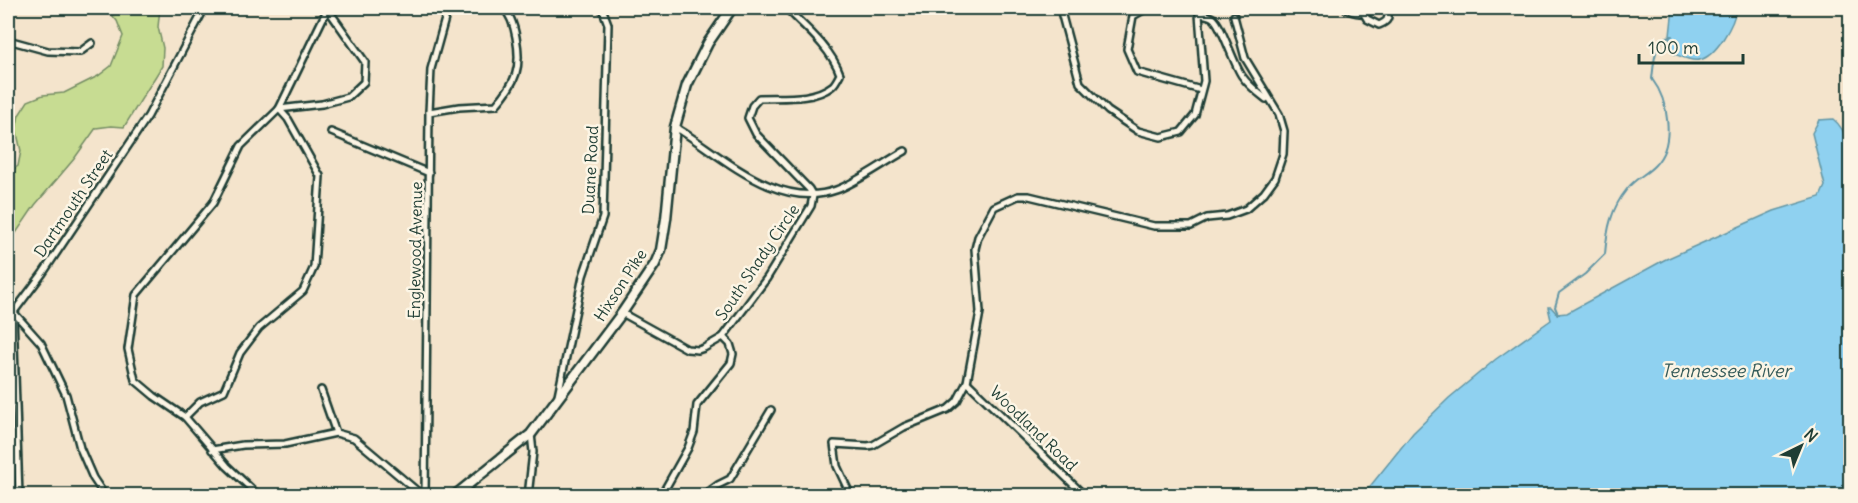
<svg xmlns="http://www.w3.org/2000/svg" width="1858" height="503" font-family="Delius,sans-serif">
<rect width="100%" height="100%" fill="#f4e4cc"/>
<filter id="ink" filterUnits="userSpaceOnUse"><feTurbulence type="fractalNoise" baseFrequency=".0167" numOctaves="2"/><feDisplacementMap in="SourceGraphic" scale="12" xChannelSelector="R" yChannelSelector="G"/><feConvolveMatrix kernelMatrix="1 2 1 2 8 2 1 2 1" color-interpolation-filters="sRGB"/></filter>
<g filter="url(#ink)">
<polygon fill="#c7dc92" stroke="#738c63" stroke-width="1.5" points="106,8 160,8 158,27 163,48 162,66 124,127 111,126 96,128 74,159 35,205 12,239 8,241 8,223 11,210 8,201 8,173 18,166 21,151 16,129 19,115 28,101 43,95 64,93 98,76 111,66 123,36 117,21"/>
<g fill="#8fd1f0" stroke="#6296a5" stroke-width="1.5">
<path d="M1673 8H1736C1735 23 1716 57 1699 60 1691 62 1680 56 1672 53L1669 45Z"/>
<path d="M1833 119C1850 132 1850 156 1848 176L1850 179V495H1363L1413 433 1449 398 1496 359 1551 320 1548 307H1551L1557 314 1567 313 1664 260 1774 211 1820 197 1825 186 1812 133 1819 120Z"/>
</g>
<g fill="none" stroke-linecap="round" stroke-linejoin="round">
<path stroke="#6296a5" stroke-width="2" d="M1558 314 1555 307 1559 293 1585 274 1605 254C1607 229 1611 209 1627 189 1634 179 1647 174 1655 165 1676 144 1668 100 1652 79 1654 64 1654 37 1672 36"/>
<defs>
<g id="minor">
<path d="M1060 8 1080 83 1108 111 1138 131 1161 137 1181 132 1195 115 1204 81 1199 14C1204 15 1209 15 1213 18 1222 25 1233 63 1242 76 1249 86 1257 92 1266 99"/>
<polyline points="1147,8 1133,16 1127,49 1137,72 1201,90"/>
<path d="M1345 8C1358 16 1364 13 1377 8"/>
<path d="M1364 14 1367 19 1379 25C1386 22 1389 20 1388 12L1383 8"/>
<polyline points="8,40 48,51 80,52 92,43"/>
<polyline points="279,109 322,104 348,97 364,82 365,62 327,8"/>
<path d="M429 112 459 107 496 105C516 82 522 68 516 37 514 26 511 15 503 8"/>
<path d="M675 127C722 155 777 211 836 190 856 183 885 162 905 151"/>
<polyline points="331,132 429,173"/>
<polyline points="8,306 41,343 66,395 80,448 93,478 105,496"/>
<path d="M622 313 687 349 698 350 704 348 723 337 767 278 811 206 813 196 809 189 756 134 748 118 752 106 759 98C781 97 813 101 832 86 835 84 838 78 840 74 831 48 805 27 786 8"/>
<polyline points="967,382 1083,494"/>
<polyline points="321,390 336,433"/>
<polyline points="558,395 583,276 603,217 608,24 602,8"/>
<polyline points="185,417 200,402 224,391 240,353 259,328 303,291 314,267 320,176 288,119 279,109"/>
<polyline points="212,450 243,445 285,444 336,433 354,438 423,496"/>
<polyline points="19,496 13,313 43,273 148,116 201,15 202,8"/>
<polyline points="259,496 227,466 185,417 154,396 135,380 128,349 136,295 213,203 241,146 279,109 328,8"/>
<polyline points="425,496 429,112 431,69 448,8"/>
<polyline points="528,496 533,452 531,434"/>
<polyline points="661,496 688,448 694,432 697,405 731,363 733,354 730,344 723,337"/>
<polyline points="703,496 718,485 730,479 771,410"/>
<polyline points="851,496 837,466 834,444 868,446 873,445 904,427 948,409 957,401 967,382 980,312 975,249 978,237 994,207 1018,196 1029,196 1154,226 1191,226 1207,218 1227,216 1246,209 1264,193 1275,178 1283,154 1284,131 1279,114 1245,58 1234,16"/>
</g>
<polyline id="primary" points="454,496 531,434 622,313 655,264 661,250 666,219 675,127 687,85 708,43 732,8"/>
</defs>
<use href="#minor" stroke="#1f3d34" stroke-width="10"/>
<use href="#primary" stroke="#1f3d34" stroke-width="13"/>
<use href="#minor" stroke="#fcf5e5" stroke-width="5"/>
<use href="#primary" stroke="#fcf5e5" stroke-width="8"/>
</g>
</g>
<g text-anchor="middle" stroke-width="5" stroke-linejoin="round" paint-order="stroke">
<g font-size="16" fill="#1f3d34" stroke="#fcf5e5">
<text transform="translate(590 170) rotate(-87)" y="6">Duane Road</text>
<text transform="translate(73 203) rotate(-56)" y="6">Dartmouth Street</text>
<text transform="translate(415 250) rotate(-89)" y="6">Englewood Avenue</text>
<text transform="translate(757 262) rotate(-56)" y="6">South Shady Circle</text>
<text transform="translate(620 285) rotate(-57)" y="6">Hixson Pike</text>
<text transform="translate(1034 428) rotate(44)" y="6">Woodland Road</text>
</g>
<g font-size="18" font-style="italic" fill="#355b5a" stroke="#fcf5e5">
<text x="1726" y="377">Tennessee River</text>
</g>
</g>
<rect width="1858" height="503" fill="none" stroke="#fcf5e5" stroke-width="30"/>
<rect x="15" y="15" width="1828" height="473" fill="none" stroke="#1f3d34" stroke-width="2" filter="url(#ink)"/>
<g transform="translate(1801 446) rotate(43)" stroke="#fcf5e5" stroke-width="4.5" paint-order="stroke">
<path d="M0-4.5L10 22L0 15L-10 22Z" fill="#1f3d34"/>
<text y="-9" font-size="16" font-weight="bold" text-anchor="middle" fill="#1f3d34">N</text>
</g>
<path d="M1639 54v9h104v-9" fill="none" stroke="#1f3d34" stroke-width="3"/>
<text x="1648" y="54" font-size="18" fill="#1f3d34" stroke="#fcf5e5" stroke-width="4.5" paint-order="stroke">100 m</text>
</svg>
